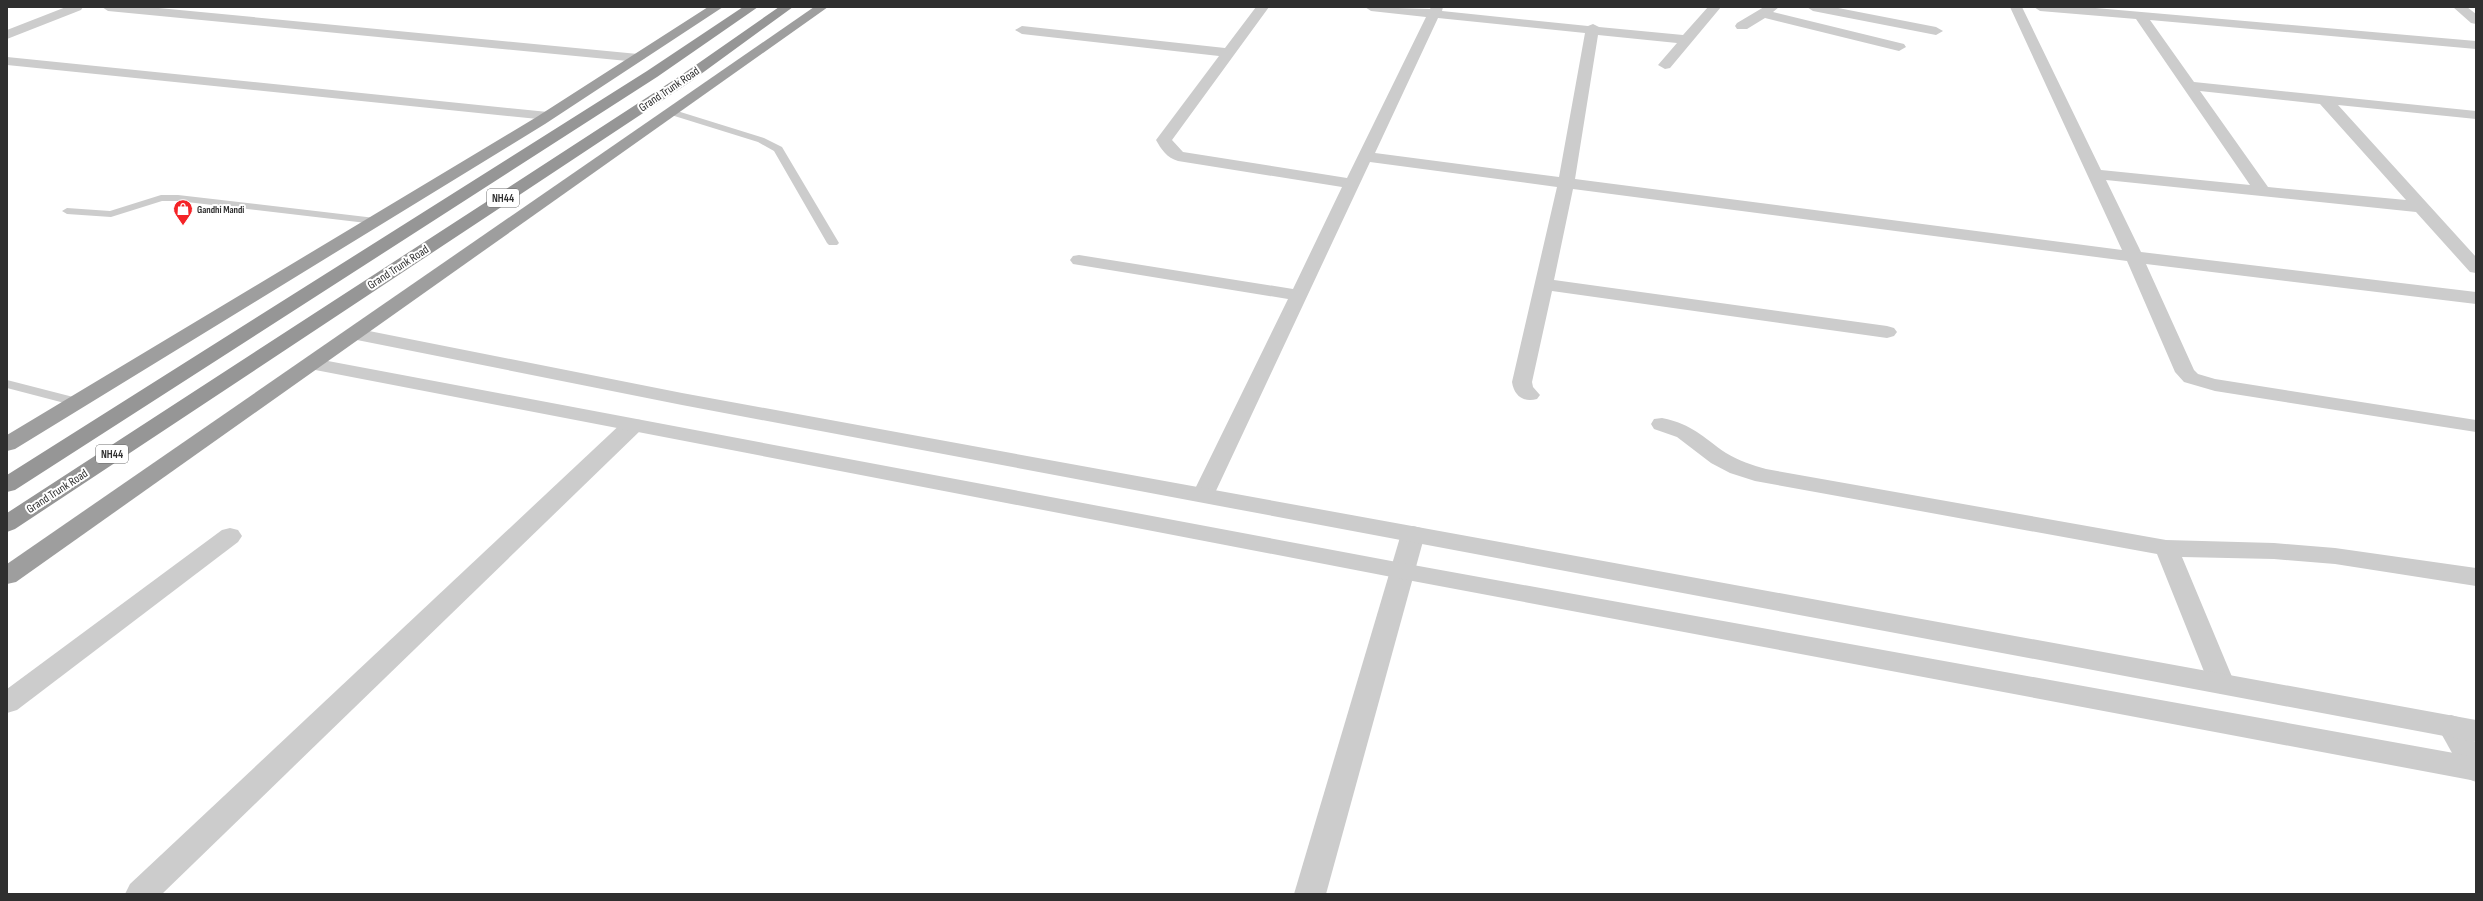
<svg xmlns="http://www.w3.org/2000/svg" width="2483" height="901" font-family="'Sofia Sans Condensed',sans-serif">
<rect width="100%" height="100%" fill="#fff"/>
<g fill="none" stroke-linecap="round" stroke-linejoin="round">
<g fill="#ccc" fill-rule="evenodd">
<polygon points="668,110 674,110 764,138 782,147 839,243 837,245 829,245 827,243 774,151 758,142 668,114"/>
<polygon points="161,195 178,195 375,218 380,221 375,224 178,201 162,201 111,217 67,214 62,211 67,208 110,211"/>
<polygon points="7,380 81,399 83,402 76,406 7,388"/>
</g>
<g fill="#ccc" fill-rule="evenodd">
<polygon points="66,7 83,7 81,10 7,39 7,30"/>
<polygon points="102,7 148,7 638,54 645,58 638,62 108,11"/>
<path d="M1256 7H1269L1172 140 1183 152 1347 178 1426 17 1371 11 1365 7 1430 9 1431 7H1443L1442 11 1588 26 1593 24 1599 27 1683 35 1708 7H1721L1670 68 1665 69 1658 65 1677 43 1598 35 1575 179 2122 250 2010 7H2022L2101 170 2250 185 2136 19 2040 11 2034 7H2084L2476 41V49L2150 20 2194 82 2476 111V119L2338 105 2476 257V273L2470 272 2416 212 2106 180 2141 252 2476 292V304L2146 264 2194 370 2198 374 2215 379 2476 420V432L2215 391 2184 382 2175 372 2127 261 1573 189 1554 280 1887 326 1894 328 1897 332 1894 336 1887 338 1552 291 1532 382 1533 387 1540 395 1537 399C1524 403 1514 396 1512 382L1557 187 1370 162 1214 495 1211 500 1203 502 1195 500 1192 495 1288 299 1079 265 1073 264 1070 260 1073 256 1079 255 1293 289 1342 187 1178 161C1167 158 1161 149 1156 140L1219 56 1022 34 1015 30 1022 26 1225 48ZM1438 18 1585 33 1559 177 1375 153ZM2200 91 2320 104 2406 200 2268 187Z"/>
<polygon points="1764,7 1779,7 1773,12 1904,44 1906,47 1899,51 1765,18 1747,29 1737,29 1735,26 1737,23"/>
<polygon points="1807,7 1833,7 1936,27 1943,31 1936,35 1813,11"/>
<polygon points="2453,7 2467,7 2476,14 2476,24 2471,23"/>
<polygon points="7,57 548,112 555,116 548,120 7,65"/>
<path d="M1662 418C1694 425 1701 436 1726 453 1739 461 1752 465 1766 469L2166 540 2274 543 2335 548 2476 568V586L2335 564 2274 559 2182 557 2235 684 2232 691 2222 694 2212 691 2209 684 2157 554 1755 481 1730 473 1711 463 1677 437 1654 429 1651 424 1654 419Z"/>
<polygon points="633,419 641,420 644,425 641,430 162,894 125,894 130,884 625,420"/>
<polygon points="1413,526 1421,528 1425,534 1326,894 1294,894 1401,534 1405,528"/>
<polygon points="230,528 238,530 242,536 238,542 17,710 7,713 7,689 222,530"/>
<polygon points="2451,715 2461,718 2476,744 2476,782 2466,778 2437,726 2441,718"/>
</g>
<g fill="#ccc" fill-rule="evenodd">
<polygon points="354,328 682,393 2476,720 2476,742 682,405 347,338 344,334 347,330"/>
<polygon points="312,358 1402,563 2476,757 2476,781 1402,579 305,368 302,364 305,360"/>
</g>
<g fill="#9e9e9e" fill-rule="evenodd">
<polygon points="708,7 723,7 545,124 15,449 7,451 7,435 535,118"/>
<polygon points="814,7 828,7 16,582 7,584 7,564"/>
</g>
<g fill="#969696" fill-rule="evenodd">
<polygon points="743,7 758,7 657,77 15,490 7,492 7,475 647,71"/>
<polygon points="779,7 793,7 690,82 15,529 7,532 7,513 680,76"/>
</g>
</g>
<defs>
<symbol id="shop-pin" viewBox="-11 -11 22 30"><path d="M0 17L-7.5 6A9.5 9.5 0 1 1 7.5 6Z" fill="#f42327" stroke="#fff"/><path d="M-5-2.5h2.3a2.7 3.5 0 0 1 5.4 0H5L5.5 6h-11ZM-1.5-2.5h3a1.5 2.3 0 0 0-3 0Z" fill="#fff"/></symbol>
</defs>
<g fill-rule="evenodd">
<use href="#shop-pin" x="172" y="198" width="22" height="30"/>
</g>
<g text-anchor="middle" stroke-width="4" stroke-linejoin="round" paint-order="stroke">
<g font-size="10" font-weight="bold" fill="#2f2f2f" stroke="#fff" text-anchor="start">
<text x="197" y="213">Gandhi Mandi</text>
</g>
<g fill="#fff" stroke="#6d6d6d" stroke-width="1">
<rect x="487" y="189" width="32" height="18" rx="3"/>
<rect x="96" y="445" width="32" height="18" rx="3"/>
</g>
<g font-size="11" font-weight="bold" fill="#2f2f2f">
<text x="503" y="202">NH44</text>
<text x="112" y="458">NH44</text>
</g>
<g font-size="12" fill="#2f2f2f" stroke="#fff">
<text transform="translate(669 89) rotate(-34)" y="4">Grand Trunk Road</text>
<text transform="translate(398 267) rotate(-33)" y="4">Grand Trunk Road</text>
<text transform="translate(57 491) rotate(-33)" y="4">Grand Trunk Road</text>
</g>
</g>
<rect width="2483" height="901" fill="none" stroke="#2f2f2f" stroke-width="16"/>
</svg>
